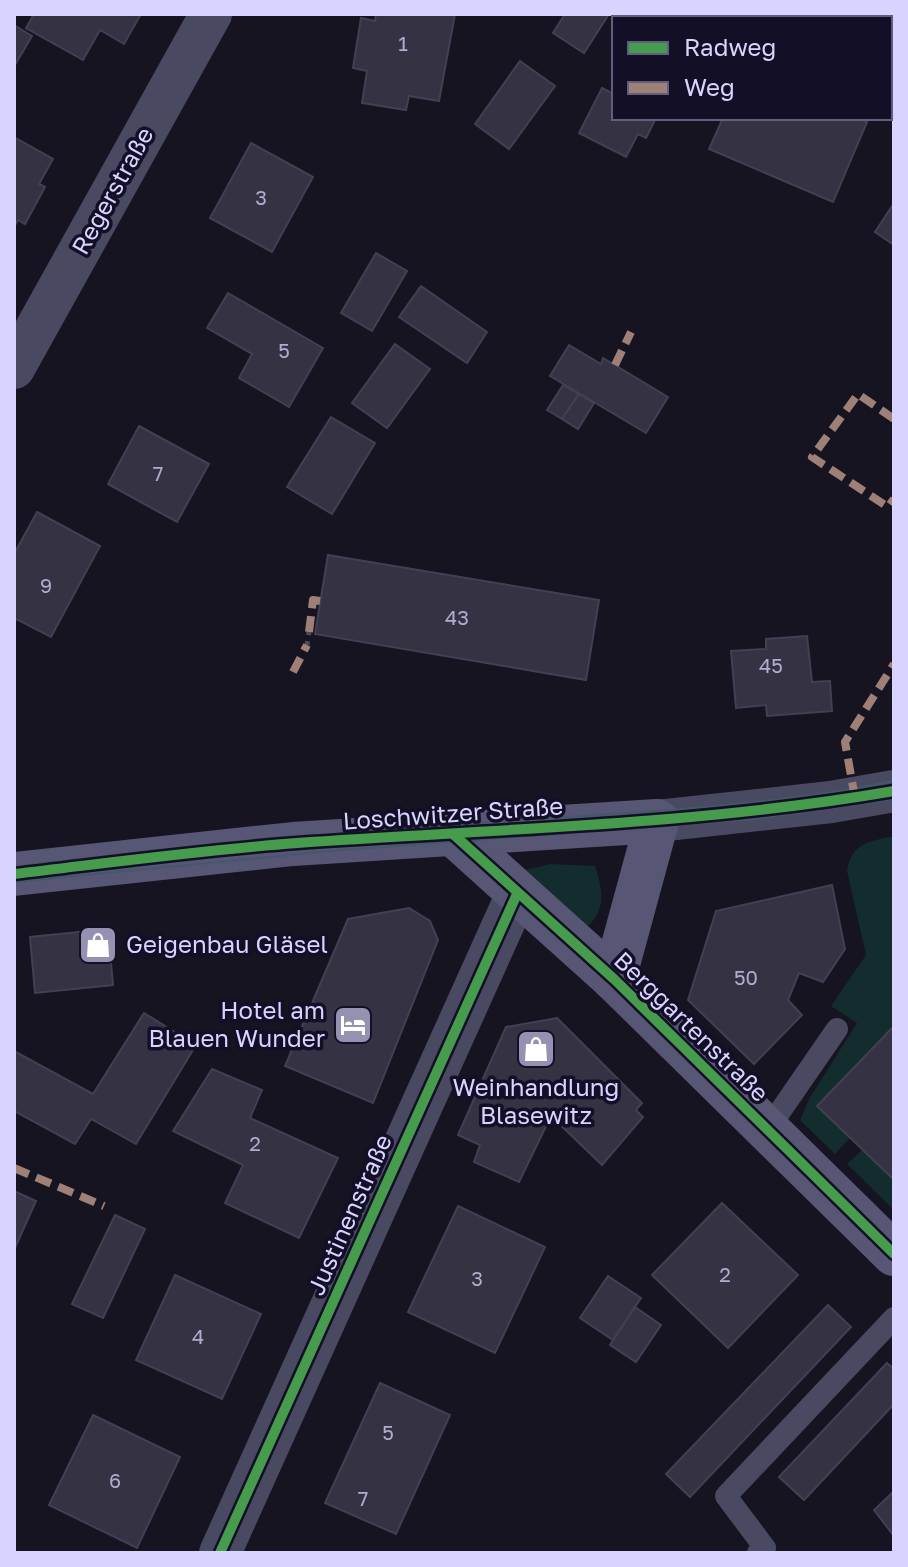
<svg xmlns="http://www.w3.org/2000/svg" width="908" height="1567" font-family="'Golos Text',sans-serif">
<rect width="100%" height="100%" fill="#161421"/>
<g fill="#132c2d">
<path d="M894 836V1026L817 1106 850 1138 835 1154 800 1120 809 1099 857 1023 831 1006 866 955 847 871C851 843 870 841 894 836Z"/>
<path d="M550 864 595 866C603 891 607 912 584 929L525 870Z"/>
<polygon points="862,1150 894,1180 892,1208 847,1164"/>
</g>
<g fill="#343243" stroke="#433f54" stroke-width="2">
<polygon points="34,14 141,14 124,44 100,30 83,60 26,28"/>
<polygon points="376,14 455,14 439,101 409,96 406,110 362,103 367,71 353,68 361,18 375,21"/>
<polygon points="565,14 609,14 584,53 553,33"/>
<polygon points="14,25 32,36 15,65 14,64"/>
<polygon points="520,61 555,86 509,149 475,124"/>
<polygon points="602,88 614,94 614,118 656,118 646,138 638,134 626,157 579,133"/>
<polygon points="723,118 857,118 867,122 833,202 709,149"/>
<polygon points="14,137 53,159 39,184 45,187 25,224 18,220 14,227"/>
<polygon points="251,143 313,177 272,252 210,218"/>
<polygon points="894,203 894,245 875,232"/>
<polygon points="376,253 407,271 372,331 341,313"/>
<polygon points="421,286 487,332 467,363 399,317"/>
<polygon points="228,293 323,348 289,407 239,378 252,354 207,328"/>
<polygon points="395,344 430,369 387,428 352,403"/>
<polygon points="569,345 601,364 603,358 668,397 646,433 550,376"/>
<polygon points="563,385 579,394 562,419 547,410"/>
<polygon points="579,394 594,403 578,429 562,419"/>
<polygon points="331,417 375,443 332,514 287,487"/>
<polygon points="139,426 209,464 177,522 108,484"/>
<polygon points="37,512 100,546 51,637 14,618 14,554"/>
<polygon points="328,555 599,600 586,680 315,634"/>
<polygon points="807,636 812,682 830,681 832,711 767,716 766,705 736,708 731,651 766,649 766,639"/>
<polygon points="832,885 845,949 823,982 799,973 788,1000 802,1015 754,1064 688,1000 716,911"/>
<polygon points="409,908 430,921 438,940 373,1103 285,1066 348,919"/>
<polygon points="108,929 113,985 35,993 30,937"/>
<polygon points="144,1013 196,1045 136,1144 91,1119 75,1144 14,1111 14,1051 93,1094"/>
<polygon points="557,1018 642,1103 636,1110 643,1117 602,1165 551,1116 519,1182 474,1162 480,1145 458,1135 506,1027"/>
<polygon points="894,1026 894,1180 817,1106"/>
<polygon points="212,1069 262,1090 250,1118 338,1158 299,1238 225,1203 243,1165 173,1131"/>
<polygon points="14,1191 36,1201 14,1250"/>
<polygon points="722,1203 798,1275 728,1348 652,1275"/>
<polygon points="458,1206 545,1247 495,1353 408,1312"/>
<polygon points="115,1215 145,1229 103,1318 72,1304"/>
<polygon points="175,1275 261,1314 222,1399 136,1360"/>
<polygon points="608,1276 641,1298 613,1340 580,1318"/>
<polygon points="828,1305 851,1327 690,1497 666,1474"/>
<polygon points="635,1307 661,1325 636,1362 610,1345"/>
<polygon points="887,1363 894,1369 894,1404 804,1500 779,1477"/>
<polygon points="380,1383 450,1415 396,1534 325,1503"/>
<polygon points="93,1415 180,1457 137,1548 49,1505"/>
<polygon points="894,1491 894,1536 874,1510"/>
</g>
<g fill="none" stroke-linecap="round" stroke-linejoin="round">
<polyline stroke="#44505f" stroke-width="5" stroke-dasharray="4 6" stroke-linecap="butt" points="307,645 309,632"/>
<g stroke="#4a4962" stroke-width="22">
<polyline points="768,1129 837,1029"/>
<polyline points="758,1553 765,1548 726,1496 894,1318"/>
</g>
<g stroke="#4a4962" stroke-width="42">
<polyline points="14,368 211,14"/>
<polyline points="657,821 831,802 894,791"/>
<polyline points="220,1553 517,894"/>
</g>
<g stroke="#575674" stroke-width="44">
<polyline points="872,14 878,18"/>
<polyline points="453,834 614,979 894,1254"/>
<polyline points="14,874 293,844 657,821 614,979"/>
</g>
<g stroke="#43596b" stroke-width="2">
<path d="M14 867C177 847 339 833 503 821 633 812 765 808 894 781"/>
<polyline points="14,882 329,851 755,819 894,799"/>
</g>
<g stroke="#9e8076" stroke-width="8" stroke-dasharray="16 8" stroke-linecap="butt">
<polyline points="615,365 631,332"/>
<polyline points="894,419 858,394 812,457 888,507 894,499"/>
<polyline points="309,632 313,600 320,601"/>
<polyline points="293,672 307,645"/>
<polyline points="855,798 845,742 894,664"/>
<polyline points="14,1168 104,1206"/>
</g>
<defs>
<g id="cycleway">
<polyline points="453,834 614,979 894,1254"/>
<path d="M14 874C108 863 202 850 297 843 496 829 697 825 894 791"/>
<polyline points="220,1553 517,894"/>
</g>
</defs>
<use href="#cycleway" stroke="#130f26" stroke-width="15"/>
<use href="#cycleway" stroke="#469c4c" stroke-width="10"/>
</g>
<defs>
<symbol id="shop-square" viewBox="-11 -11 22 22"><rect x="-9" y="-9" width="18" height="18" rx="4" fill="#9591b1" stroke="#130f26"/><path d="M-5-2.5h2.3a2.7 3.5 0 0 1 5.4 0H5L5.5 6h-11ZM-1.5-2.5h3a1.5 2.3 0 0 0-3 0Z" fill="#fff"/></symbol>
<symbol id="hotel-square" viewBox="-11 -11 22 22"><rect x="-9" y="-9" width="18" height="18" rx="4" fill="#9591b1" stroke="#130f26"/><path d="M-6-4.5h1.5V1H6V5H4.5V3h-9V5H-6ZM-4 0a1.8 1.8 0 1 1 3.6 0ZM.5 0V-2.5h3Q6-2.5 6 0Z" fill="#fff"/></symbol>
</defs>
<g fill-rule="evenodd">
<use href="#shop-square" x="76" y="923" width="44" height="44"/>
<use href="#hotel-square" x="331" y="1003" width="44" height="44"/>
<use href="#shop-square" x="514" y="1027" width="44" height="44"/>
</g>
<g text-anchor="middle" stroke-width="7" stroke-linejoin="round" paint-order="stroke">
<g font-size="20" fill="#b0acd0">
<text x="403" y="51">1</text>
<text x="261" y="205">3</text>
<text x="284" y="358">5</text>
<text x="158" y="481">7</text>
<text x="46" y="593">9</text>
<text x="457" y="625">43</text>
<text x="771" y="673">45</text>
<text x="746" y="985">50</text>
<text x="255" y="1151">2</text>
<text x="725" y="1282">2</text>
<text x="477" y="1286">3</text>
<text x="198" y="1344">4</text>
<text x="388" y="1440">5</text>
<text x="115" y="1488">6</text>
<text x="363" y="1506">7</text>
</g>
<g font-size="24" fill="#d9d4ff" stroke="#130f26">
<text transform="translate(113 191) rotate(-61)" y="8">Regerstraße</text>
<text transform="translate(453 814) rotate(-4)" y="8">Loschwitzer Straße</text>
<text transform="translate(691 1027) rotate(44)" y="8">Berggartenstraße</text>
<text transform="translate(350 1215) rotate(-66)" y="8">Justinenstraße</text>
</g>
<g font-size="24" fill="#d9d4ff" stroke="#130f26" text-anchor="start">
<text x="126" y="953">Geigenbau Gläsel</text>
<text x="325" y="1019" text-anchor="end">Hotel am<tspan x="325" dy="28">Blauen Wunder</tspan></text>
<text x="536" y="1096" text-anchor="middle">Weinhandlung<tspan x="536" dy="28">Blasewitz</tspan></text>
</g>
</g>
<rect width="908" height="1567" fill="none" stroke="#d9d4ff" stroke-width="32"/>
<rect x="612" y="16" width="280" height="104" fill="#130f26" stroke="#625e7d" stroke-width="2"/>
<rect x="628" y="42" width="40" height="12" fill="#469c4c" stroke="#625e7d" stroke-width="2"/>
<text x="684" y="56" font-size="24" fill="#d9d4ff">Radweg</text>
<rect x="628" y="82" width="40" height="12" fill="#9e8076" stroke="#625e7d" stroke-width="2"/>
<text x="684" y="96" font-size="24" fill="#d9d4ff">Weg</text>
</svg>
